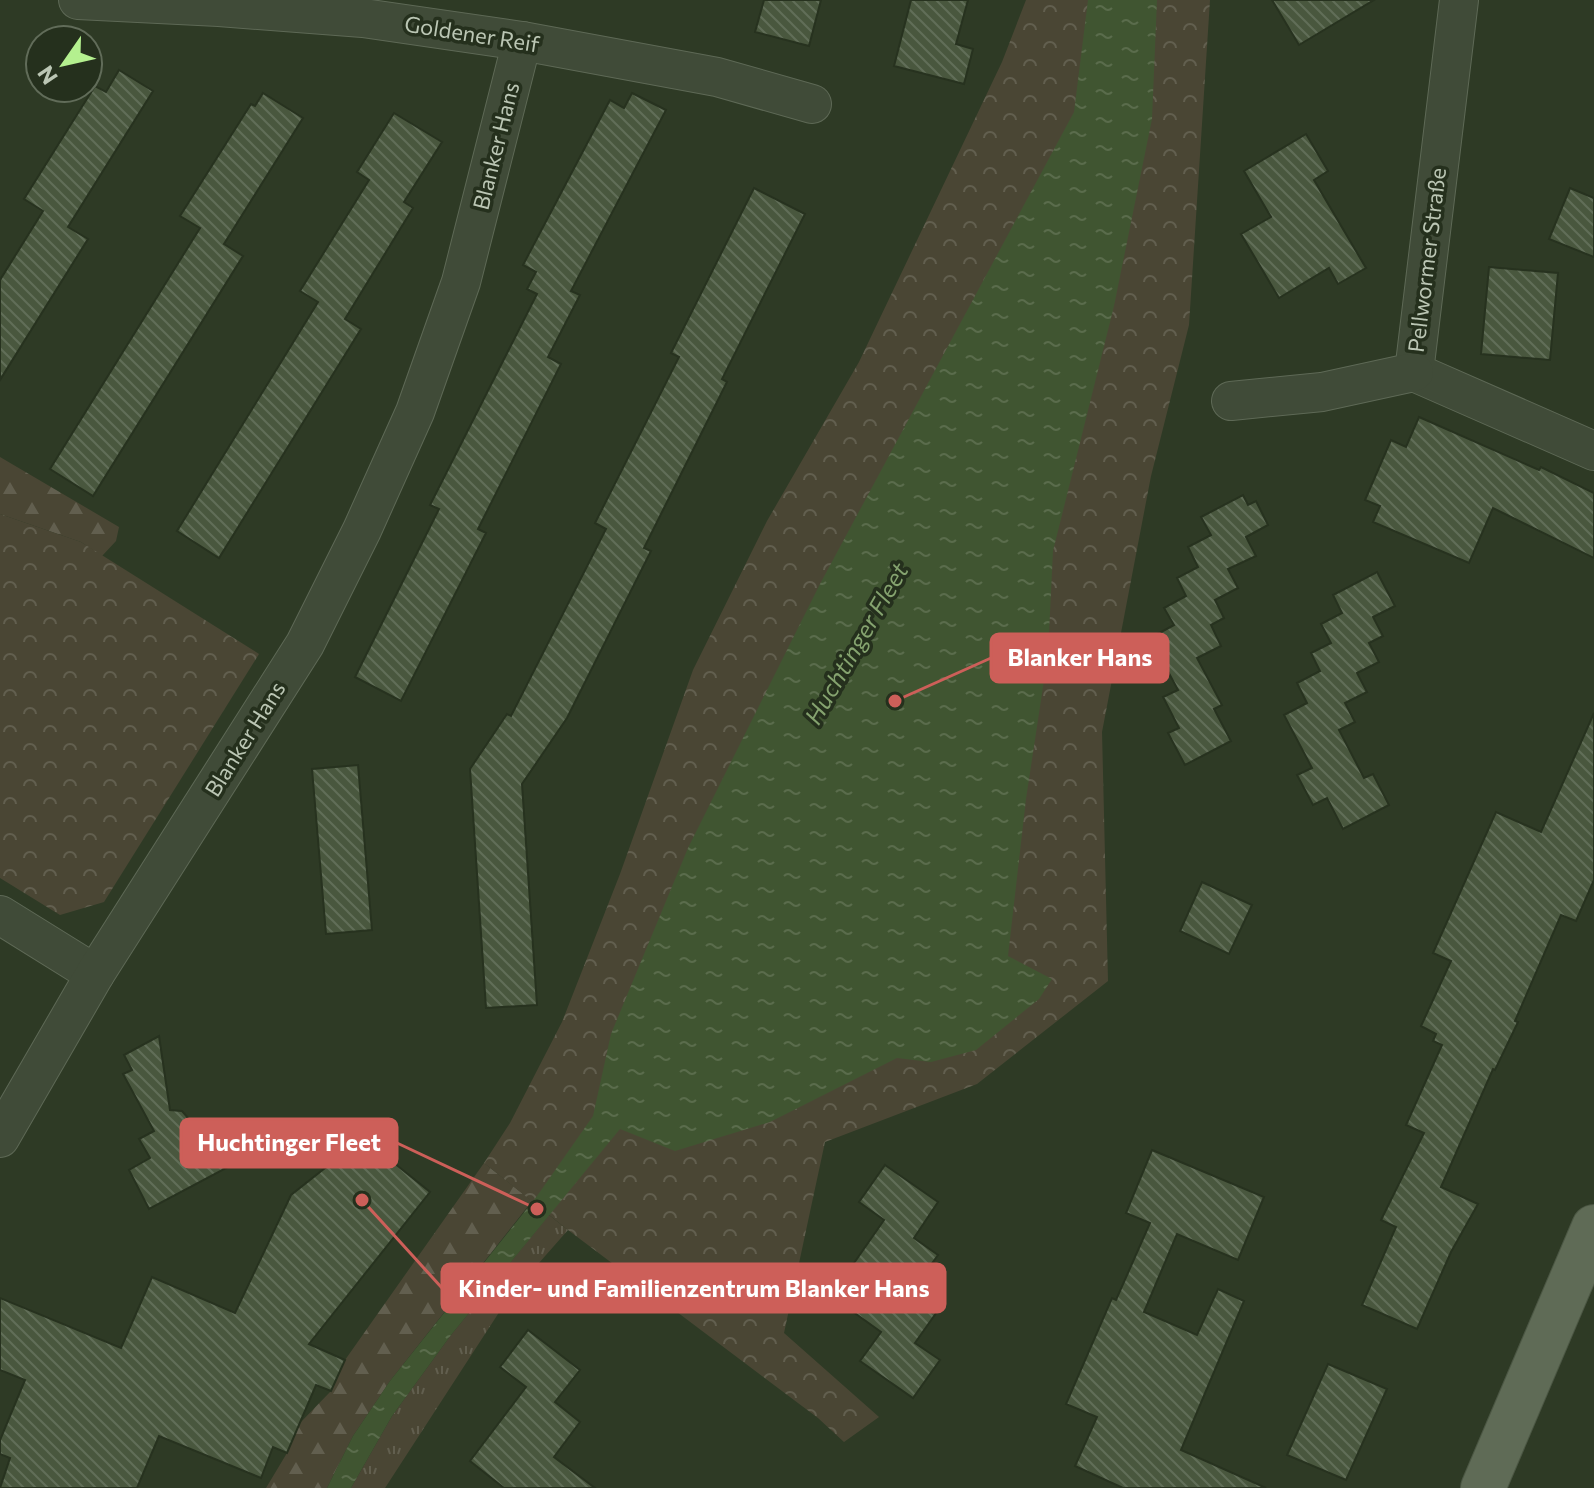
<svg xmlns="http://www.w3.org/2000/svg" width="1594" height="1488" font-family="Commissioner,sans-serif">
<defs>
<pattern id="grass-tufts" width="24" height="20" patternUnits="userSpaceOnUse" patternTransform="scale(2)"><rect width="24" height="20" fill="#4a4634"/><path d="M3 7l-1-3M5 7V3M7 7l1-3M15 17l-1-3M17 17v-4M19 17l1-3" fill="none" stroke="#625f4f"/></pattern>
<pattern id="forest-firs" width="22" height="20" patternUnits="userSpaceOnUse" patternTransform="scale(2)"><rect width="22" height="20" fill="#4a4634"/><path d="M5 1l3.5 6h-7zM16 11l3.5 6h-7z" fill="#625f4f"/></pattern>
<pattern id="park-crowns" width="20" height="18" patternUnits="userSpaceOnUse" patternTransform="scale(2)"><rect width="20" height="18" fill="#4a4634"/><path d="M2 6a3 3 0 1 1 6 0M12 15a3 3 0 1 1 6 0" fill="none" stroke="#625f4f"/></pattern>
<pattern id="water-ripples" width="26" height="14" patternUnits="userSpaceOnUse" patternTransform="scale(2)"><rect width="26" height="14" fill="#405531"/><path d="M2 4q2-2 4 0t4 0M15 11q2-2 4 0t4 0" fill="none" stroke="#5a6c4c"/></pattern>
<pattern id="building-back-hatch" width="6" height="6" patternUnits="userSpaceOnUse" patternTransform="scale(2)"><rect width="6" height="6" fill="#49573e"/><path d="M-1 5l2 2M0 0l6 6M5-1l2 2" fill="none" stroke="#616e58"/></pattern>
</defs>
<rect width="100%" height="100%" fill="#2e3a25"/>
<polygon fill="url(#grass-tufts)" points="549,1215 568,1230 509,1297 385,1488 351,1488 392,1416 451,1335"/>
<g fill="url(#forest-firs)">
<polygon points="0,457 119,527 116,541 102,556 81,542 0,514"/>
<polygon points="484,1163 532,1201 390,1381 353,1436 327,1488 266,1488 287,1453 300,1423 331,1391 345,1360"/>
</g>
<g fill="url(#park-crowns)">
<polygon points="1026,0 1210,0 1189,325 1151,476 1102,732 1108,981 977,1084 825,1142 784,1333 879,1417 844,1442 818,1418 568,1230 484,1163 510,1123 562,1022 620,874 693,670 767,521 859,362 1002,62"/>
<polygon points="0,514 81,542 259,654 104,902 60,915 0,878"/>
</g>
<polygon fill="url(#water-ripples)" points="1088,0 1157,0 1152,119 1114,306 1053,551 1048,654 1026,799 1008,956 1052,979 1039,999 976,1050 931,1062 897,1058 770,1122 675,1151 620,1129 451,1335 392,1416 351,1488 327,1488 353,1436 390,1381 537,1196 593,1116 611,1034 688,848 820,584 1074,112"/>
<g fill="url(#building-back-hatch)" stroke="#27321f" stroke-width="2">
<polygon points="764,0 821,0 809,46 755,32"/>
<polygon points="911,0 968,0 956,44 973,49 964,84 894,66"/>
<polygon points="1272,0 1374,0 1299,45"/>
<polygon points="119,70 153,91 68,227 88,239 0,380 0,280 43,211 24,199 95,86 106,92"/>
<polygon points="263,93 303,118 224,244 243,256 93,496 50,469 200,228 180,216 251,104 255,106"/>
<polygon points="632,93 666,110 571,291 580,295 548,357 561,364 478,529 486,533 401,701 355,677 439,509 430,505 537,294 527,289 536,272 523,265 610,100 624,108"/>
<polygon points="394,113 442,142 404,202 413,208 345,319 361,329 219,558 177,531 318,302 300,291 369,180 357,172"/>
<polygon points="1306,134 1328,171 1314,180 1366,268 1338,284 1329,268 1279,298 1241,234 1271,217 1244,171"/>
<polygon points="754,188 805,214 722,379 727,382 644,548 651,551 567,718 522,784 537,1005 486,1008 470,769 507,714 511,716 606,529 595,523 679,357 671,353"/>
<polygon points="1570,188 1594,198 1594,257 1549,239"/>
<polygon points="1489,267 1558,273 1550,360 1481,354"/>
<polygon points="1419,417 1539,470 1541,467 1594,493 1594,558 1493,508 1469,563 1373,522 1380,506 1365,500 1391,440 1406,447"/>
<polygon points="1243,495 1248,505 1256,501 1268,525 1246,537 1256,556 1228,569 1238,588 1215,600 1224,618 1211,625 1221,646 1197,658 1222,705 1214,709 1231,741 1185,765 1168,733 1179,728 1163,697 1178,690 1150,638 1174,625 1164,608 1186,596 1177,578 1198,567 1188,547 1211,535 1201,517"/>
<polygon points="1377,572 1395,606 1373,617 1383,636 1369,643 1379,662 1357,673 1367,692 1345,703 1355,722 1339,730 1364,778 1373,774 1389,805 1343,829 1327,798 1313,805 1297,775 1312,768 1284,715 1307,703 1297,683 1320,671 1311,653 1331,643 1321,624 1342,613 1333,595"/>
<polygon points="1594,713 1594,880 1576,921 1561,915 1515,1021 1518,1022 1495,1070 1493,1069 1441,1187 1478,1204 1451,1252 1417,1329 1362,1305 1396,1227 1381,1220 1424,1133 1406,1125 1442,1045 1433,1041 1436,1034 1421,1026 1451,961 1433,953 1496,812 1541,832"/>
<polygon points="358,765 372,930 326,934 312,769"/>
<polygon points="1202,882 1252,905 1229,954 1180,931"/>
<polygon points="159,1036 170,1110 182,1111 230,1166 149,1209 129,1170 150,1158 139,1139 154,1131 123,1074 132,1070 124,1055"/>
<polygon points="363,1138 430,1192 309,1344 345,1360 331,1391 316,1385 287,1453 273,1447 261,1478 159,1436 137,1488 0,1488 10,1458 0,1454 0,1440 25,1380 0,1370 0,1298 121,1348 152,1277 235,1313 291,1195"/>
<polygon points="1152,1150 1264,1197 1238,1260 1177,1234 1144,1312 1197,1335 1218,1289 1244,1301 1181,1450 1266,1488 1123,1488 1075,1466 1097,1417 1066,1404 1112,1298 1116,1300 1150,1223 1126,1213"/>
<polygon points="885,1165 938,1202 914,1238 938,1255 913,1290 939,1309 915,1343 940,1360 913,1398 860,1361 881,1332 831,1296 884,1220 859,1202"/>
<polygon points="528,1330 580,1370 555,1402 580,1422 554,1457 595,1488 504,1488 470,1461 526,1387 500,1367"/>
<polygon points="1328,1364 1387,1389 1346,1480 1287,1455"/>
</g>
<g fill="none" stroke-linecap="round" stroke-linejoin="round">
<defs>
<g id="minor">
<polyline points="78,0 219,7 363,18 522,41 717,77 812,104"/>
<polyline points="1459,0 1414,372 1594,451"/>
<polyline points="1231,401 1322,392 1414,372"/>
<polyline points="0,915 95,974"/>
<polyline points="0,1138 95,974 305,644 362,530 415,412 461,282 522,41"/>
</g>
<polyline id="major" points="1483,1488 1594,1227"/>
</defs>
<use href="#minor" stroke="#5e6956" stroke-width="40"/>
<use href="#major" stroke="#4c5744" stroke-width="46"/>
<use href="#minor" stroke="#404b38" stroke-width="38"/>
<use href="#major" stroke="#5f6b56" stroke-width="44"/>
</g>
<g text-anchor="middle" stroke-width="7" stroke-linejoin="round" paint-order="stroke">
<g font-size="22" fill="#bbc6b4" stroke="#25301d">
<text transform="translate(472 34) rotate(9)" y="8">Goldener Reif</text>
<text transform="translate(496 146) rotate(-76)" y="8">Blanker Hans</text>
<text transform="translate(1427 260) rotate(-83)" y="8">Pellwormer Straße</text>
<text transform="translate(245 739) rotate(-58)" y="8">Blanker Hans</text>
</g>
<g font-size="24" font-style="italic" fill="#85a36f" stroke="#25301d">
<text transform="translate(857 644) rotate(-60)" y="8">Huchtinger Fleet</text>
</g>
</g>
<path fill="none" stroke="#cd5f59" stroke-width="3" d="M895 701L991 658M537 1209L397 1143M362 1200L442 1288"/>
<g fill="#cd5f59" stroke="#25301d" stroke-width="3">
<circle cx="895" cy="701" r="8"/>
<circle cx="537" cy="1209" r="8"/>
<circle cx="362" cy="1200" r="8"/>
</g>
<g fill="#cd5f59" stroke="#cd5f59" stroke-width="3">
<rect x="991" y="634" width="177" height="48" rx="8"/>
<rect x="181" y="1119" width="216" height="48" rx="8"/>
<rect x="442" y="1264" width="503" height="48" rx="8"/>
</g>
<g font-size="24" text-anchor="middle" font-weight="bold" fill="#fff">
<text x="1080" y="666">Blanker Hans</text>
<text x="289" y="1151">Huchtinger Fleet</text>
<text x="694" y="1297">Kinder- und Familienzentrum Blanker Hans</text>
</g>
<g transform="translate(64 64) rotate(236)"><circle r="38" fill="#25301d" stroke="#616c59" stroke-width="2"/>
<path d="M0-6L14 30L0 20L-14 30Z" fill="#b4f08f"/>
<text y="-12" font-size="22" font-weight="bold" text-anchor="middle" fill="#bbc6b4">N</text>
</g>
</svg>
